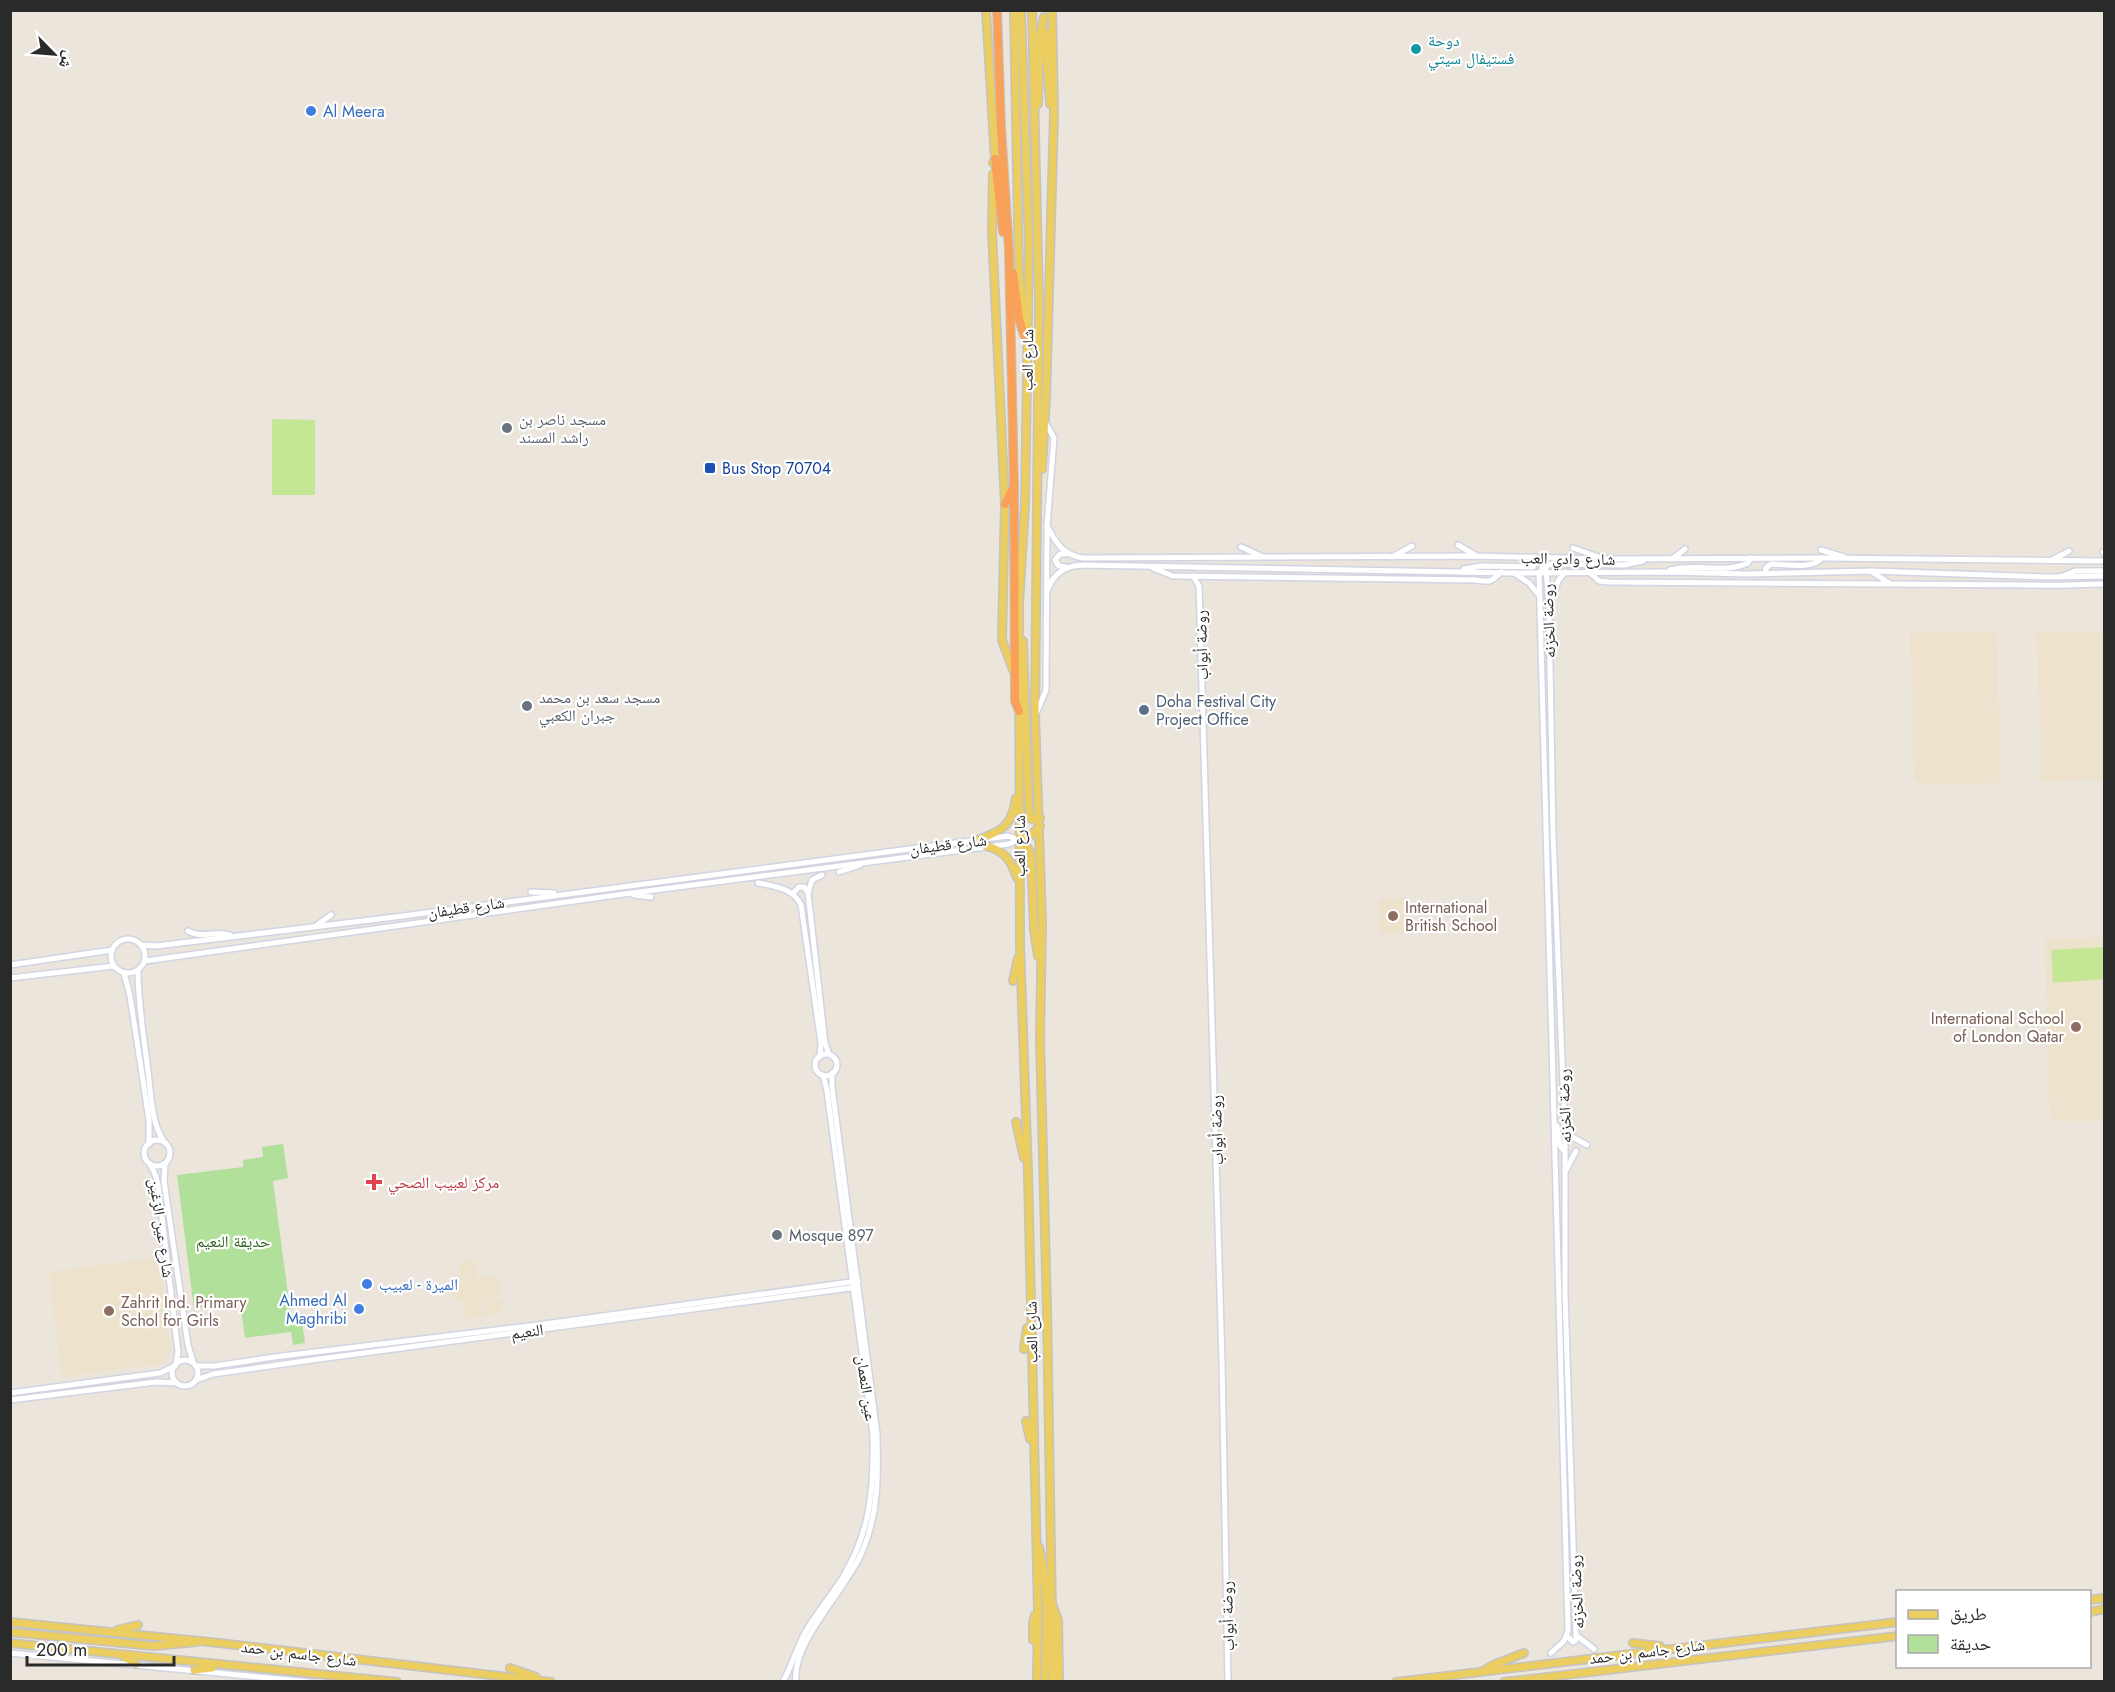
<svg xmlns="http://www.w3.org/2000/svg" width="2115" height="1692" font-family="Jost,'Noto Naskh Arabic',sans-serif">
<rect width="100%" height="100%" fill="#ebe5dc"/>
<g fill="#ede2cc">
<polygon points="1997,631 2000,783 1923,785 1914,779 1910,633"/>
<polygon points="2104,631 2104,780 2041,781 2037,632"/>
<polygon points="1405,898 1406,933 1380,934 1379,899"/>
<polygon points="2104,937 2104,1121 2057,1121 2050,1116 2045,939"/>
<polygon points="151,1258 159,1268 171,1351 161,1364 62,1377 49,1272"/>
<polygon points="476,1260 478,1278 498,1275 500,1296 493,1296 493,1300 501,1299 502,1313 485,1315 483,1301 481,1303 483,1317 465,1320 464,1302 460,1302 459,1298 454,1300 452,1285 456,1284 457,1281 461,1280 459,1262"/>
</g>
<polygon fill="#b1e09a" points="283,1144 288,1178 273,1181 291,1317 301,1316 305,1343 293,1345 291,1332 245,1338 240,1303 194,1309 177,1175 243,1167 243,1160 263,1157 262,1147"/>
<g fill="#c4e796">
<polygon points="272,419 315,420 315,495 272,495"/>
<polygon points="2104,947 2104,979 2053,983 2051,950"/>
</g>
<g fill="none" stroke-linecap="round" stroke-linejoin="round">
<defs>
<g id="minor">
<path d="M1047 526C1056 543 1063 555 1083 558L1477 556 1604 559 1822 558 2104 561"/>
<polyline points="1458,545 1475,555"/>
<polyline points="1241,547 1261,556"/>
<polyline points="1573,548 1599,557"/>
<polyline points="1821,550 1844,557"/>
<polyline points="2103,552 2104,553"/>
<polyline points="1066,554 1060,554 1055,560 1059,566 1066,567"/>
<polyline points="1392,557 1412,546"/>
<polyline points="1539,558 1546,569 1549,607 1553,834 1565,1133 1565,1294 1576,1635 1594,1649"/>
<polyline points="1672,559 1685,549"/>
<polyline points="2052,560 2069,551"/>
<path d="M1153 568 1173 576 1476 580C1490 582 1490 583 1501 572"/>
<polyline points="1542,568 1551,564 1624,565 1643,561"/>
<polyline points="1464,569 1481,566 1533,567 1536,562 1532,558"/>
<path d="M1670 570C1695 563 1724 574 1748 563L1751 558"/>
<polyline points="1539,572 1568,1630 1564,1641 1551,1653"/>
<path d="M1589 572 1599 581 1608 582 2035 585C2058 586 2081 584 2104 584"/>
<polyline points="1872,572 1889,583"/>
<polyline points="1514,573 1529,583 1538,594"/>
<path d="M1765 573 1766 568 1771 564C1786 564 1812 570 1822 558"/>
<polyline points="1193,576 1199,586 1222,1361 1228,1682"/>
<polyline points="2063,576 2075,571 2104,571"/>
<path d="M1047 592C1052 575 1064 566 1082 565L1512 573 1666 572 1747 574 1871 571 2048 577 2104 576"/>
<polyline points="1549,605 1558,581 1565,572"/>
<polyline points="1036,714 1046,690 1047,526 1054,438 1045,422"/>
<polyline points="839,872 860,865"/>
<polyline points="822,875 812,880 808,893 825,1043 829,1054"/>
<path d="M758 883C774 886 793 888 801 905L821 1043 820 1057"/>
<polyline points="531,892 554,893"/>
<polyline points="792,894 799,887 804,887 807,891"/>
<polyline points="634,895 651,897"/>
<polyline points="317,925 331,915"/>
<path d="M188 931C202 939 216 930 230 935"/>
<circle cx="128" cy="956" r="17"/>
<polyline points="141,945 156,946 395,917 1008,836 1020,840"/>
<polyline points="145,961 624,894 1009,844 1019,840"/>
<polyline points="10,965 112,950"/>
<path d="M138 970C138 1004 144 1038 148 1071 151 1094 151 1124 165 1143"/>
<polyline points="124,973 130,996 149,1120 149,1144"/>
<polyline points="10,978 114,966"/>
<circle cx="826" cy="1065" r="11"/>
<polyline points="1557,1126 1560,1146 1565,1152"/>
<polyline points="1565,1133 1587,1145"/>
<circle cx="157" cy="1153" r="13"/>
<polyline points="150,1164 155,1174 158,1184 178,1352 176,1364"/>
<polyline points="165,1164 164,1181 188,1345 193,1362"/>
<polyline points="1565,1172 1576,1151"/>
<circle cx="185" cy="1373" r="13"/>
<polyline points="196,1366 215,1366 274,1357 537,1325 858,1281"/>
<polyline points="196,1380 213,1374 319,1359 858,1287"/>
<polyline points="10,1393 160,1373 175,1366"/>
<polyline points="10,1400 156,1382 177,1383"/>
<polyline points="1567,1636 1573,1642 1576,1640 1576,1635"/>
<polyline points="10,1653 310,1682"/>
<path d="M783 1682C792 1665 797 1647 806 1631 817 1612 831 1596 843 1577 871 1530 874 1488 873 1435L827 1091 823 1075"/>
<path d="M796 1682C791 1642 847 1589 862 1552 879 1513 878 1475 877 1434L832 1087V1073"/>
</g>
<g id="major">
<polyline points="986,10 995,159 993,163"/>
<polyline points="1014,10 1019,271 1023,326"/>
<polyline points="1021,10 1029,244 1025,506 1019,603 1020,946 1028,1174 1038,1610 1037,1682"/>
<polyline points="1032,10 1039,301 1035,715 1042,922 1040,1039 1047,1308 1053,1682"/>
<polyline points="1045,32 1050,104"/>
<polyline points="1038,104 1040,34 1044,17"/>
<polyline points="993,174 992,232 1005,504 1002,640 1013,670"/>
<polyline points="1042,469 1046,396 1054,115 1052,10"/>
<polyline points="1023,641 1029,810 1031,819 1035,820 1040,818"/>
<path d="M978 840C1003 830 1012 826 1016 798"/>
<polyline points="1020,840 1026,845 1031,854 1034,929 1038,956"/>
<polyline points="1020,840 1030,836 1040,826"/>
<path d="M986 846C1005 851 1011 860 1017 878"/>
<polyline points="1013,981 1018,958"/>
<polyline points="1016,1122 1024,1158"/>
<polyline points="1024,1349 1027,1328"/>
<polyline points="1026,1421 1030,1439"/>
<path d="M1039 1547C1050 1590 1046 1637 1045 1682"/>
<polyline points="2090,1600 2104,1598"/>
<polyline points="1052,1604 1058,1620 1059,1682"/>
<polyline points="2090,1612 2104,1609"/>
<polyline points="10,1622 219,1643 551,1682"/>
<polyline points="117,1630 138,1625"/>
<polyline points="10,1632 154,1646 196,1642"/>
<polyline points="1033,1640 1033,1622 1035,1615"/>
<polyline points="10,1643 397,1682"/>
<polyline points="1633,1643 1660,1646"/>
<polyline points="123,1656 136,1664"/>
<polyline points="510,1668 536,1677"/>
<polyline points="194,1670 212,1668"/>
<polyline points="1485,1670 1493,1665 1524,1653"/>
<polyline points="1396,1682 1898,1622"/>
<polyline points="1504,1682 1898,1636"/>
</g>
<g id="highway">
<polyline points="997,10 1001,127 1009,251 1014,487 1015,701 1019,711"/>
<polyline points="995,159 1003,232"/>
<polyline points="1013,273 1019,319 1024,335"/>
<polyline points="1005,504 1013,488"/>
</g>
</defs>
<use href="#minor" stroke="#d1d4e2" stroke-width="8"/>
<use href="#major" stroke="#c3c3c3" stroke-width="10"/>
<use href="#highway" stroke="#c3c3c3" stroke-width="10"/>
<use href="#minor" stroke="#fff" stroke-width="5"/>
<use href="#major" stroke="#eccd60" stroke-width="7"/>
<use href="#highway" stroke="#f9a059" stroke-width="8"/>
</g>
<circle fill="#0f9aa8" stroke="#fff" stroke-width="2" cx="1416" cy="49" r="6"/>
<g fill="#3f7fe0" stroke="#fff" stroke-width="2">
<circle cx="311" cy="111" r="6"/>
<circle cx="367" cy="1284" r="6"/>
<circle cx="359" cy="1309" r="6"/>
</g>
<g fill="#6b7280" stroke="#fff" stroke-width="2">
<circle cx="507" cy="428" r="6"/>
<circle cx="527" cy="706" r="6"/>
<circle cx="777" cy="1235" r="6"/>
</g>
<rect fill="#1a4fb4" stroke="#fff" stroke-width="2" x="704" y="462" width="12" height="12" rx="3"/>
<circle fill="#5c6f8a" stroke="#fff" stroke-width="2" cx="1144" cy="710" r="6"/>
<g fill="#8d6e63" stroke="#fff" stroke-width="2">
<circle cx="1393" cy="916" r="6"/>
<circle cx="2076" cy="1027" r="6"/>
<circle cx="109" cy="1311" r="6"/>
</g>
<path fill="#e0444e" stroke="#fff" stroke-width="2" d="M371 1173h6v6h6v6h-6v6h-6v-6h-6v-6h6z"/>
<g text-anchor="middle" stroke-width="4.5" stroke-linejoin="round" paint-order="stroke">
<g font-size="16" fill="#0d838f" stroke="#fff" text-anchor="start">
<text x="1428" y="46">دوحة<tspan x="1428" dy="18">فستيفال سيتي</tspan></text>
</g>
<g font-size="16" fill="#366cbe" stroke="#fff" text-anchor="start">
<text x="323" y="117">Al Meera</text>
<text x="379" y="1290">الميرة - لعبيب</text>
<text x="347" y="1306" text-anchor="end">Ahmed Al<tspan x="347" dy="18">Maghribi</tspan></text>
</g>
<g font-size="16" fill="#2a2a2a" stroke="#fff">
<text transform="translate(1027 360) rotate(-89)" y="6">شارع العب</text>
<text transform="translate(1568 558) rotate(1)" y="6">شارع وادي العب</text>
<text transform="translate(1548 621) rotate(-92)" y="6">روضة الخزنه</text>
<text transform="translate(1201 645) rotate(-92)" y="6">روضة أبواب</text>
<text transform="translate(948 844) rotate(-7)" y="6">شارع قطيفان</text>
<text transform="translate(1019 846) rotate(-90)" y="6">شارع العب</text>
<text transform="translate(466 907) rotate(-8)" y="6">شارع قطيفان</text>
<text transform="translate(1564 1106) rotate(-92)" y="6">روضة الخزنه</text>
<text transform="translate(1216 1130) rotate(-92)" y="6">روضة أبواب</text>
<text transform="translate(162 1228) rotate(82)" y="6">شارع عين الزغين</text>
<text transform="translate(527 1331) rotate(-8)" y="6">النعيم</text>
<text transform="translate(1031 1332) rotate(-91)" y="6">شارع العب</text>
<text transform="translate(867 1388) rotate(82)" y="6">عين النعمان</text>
<text transform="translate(1576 1592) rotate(-93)" y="6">روضة الخزنه</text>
<text transform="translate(1227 1616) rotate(-92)" y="6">روضة أبواب</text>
<text transform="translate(1647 1651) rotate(-7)" y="6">شارع جاسم بن حمد</text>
<text transform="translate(299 1653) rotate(7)" y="6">شارع جاسم بن حمد</text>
</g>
<g font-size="16" fill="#5b616d" stroke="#fff" text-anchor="start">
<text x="519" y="425">مسجد ناصر بن<tspan x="519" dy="18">راشد المسند</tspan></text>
<text x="539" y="703">مسجد سعد بن محمد<tspan x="539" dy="18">جبران الكعبي</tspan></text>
<text x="789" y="1241">Mosque 897</text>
</g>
<g font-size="16" fill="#164399" stroke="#fff" text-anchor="start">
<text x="722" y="474">Bus Stop 70704</text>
</g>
<g font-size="16" fill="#4e5e75" stroke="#fff" text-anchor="start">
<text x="1156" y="707">Doha Festival City<tspan x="1156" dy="18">Project Office</tspan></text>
</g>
<g font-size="16" fill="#785e54" stroke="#fff" text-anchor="start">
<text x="1405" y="913">International<tspan x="1405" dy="18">British School</tspan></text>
<text x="2064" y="1024" text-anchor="end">International School<tspan x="2064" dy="18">of London Qatar</tspan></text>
<text x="121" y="1308">Zahrit Ind. Primary<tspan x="121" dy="18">Schol for Girls</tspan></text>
</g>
<g font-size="16" fill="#be3a42" stroke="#fff" text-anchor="start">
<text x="388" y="1188">مركز لعبيب الصحي</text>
</g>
<g font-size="16" fill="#2a641c" stroke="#fff">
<text x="233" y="1247">حديقة النعيم</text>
</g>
</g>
<rect width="2115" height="1692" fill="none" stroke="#2a2a2a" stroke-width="24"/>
<rect x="1896" y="1590" width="195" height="78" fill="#ffffff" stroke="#aaaaaa" stroke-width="1.5"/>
<rect x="1908" y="1610" width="30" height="9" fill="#eccd60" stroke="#aaaaaa" stroke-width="1.5"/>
<text x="1950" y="1620" font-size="18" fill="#2a2a2a">طريق</text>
<rect x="1908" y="1635" width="30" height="18" fill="#b1e09a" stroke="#aaaaaa" stroke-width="1.5"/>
<text x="1950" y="1650" font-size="18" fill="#2a2a2a">حديقة</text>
<g transform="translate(54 54) rotate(115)" stroke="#ffffff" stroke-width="4.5" paint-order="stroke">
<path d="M0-4.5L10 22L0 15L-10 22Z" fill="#2a2a2a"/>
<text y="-9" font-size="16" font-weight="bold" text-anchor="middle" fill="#2a2a2a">ش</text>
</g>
<path d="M27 1656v9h147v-9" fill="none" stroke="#2a2a2a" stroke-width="3"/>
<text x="36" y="1656" font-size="18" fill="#2a2a2a" stroke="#ffffff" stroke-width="4.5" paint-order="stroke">200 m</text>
</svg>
